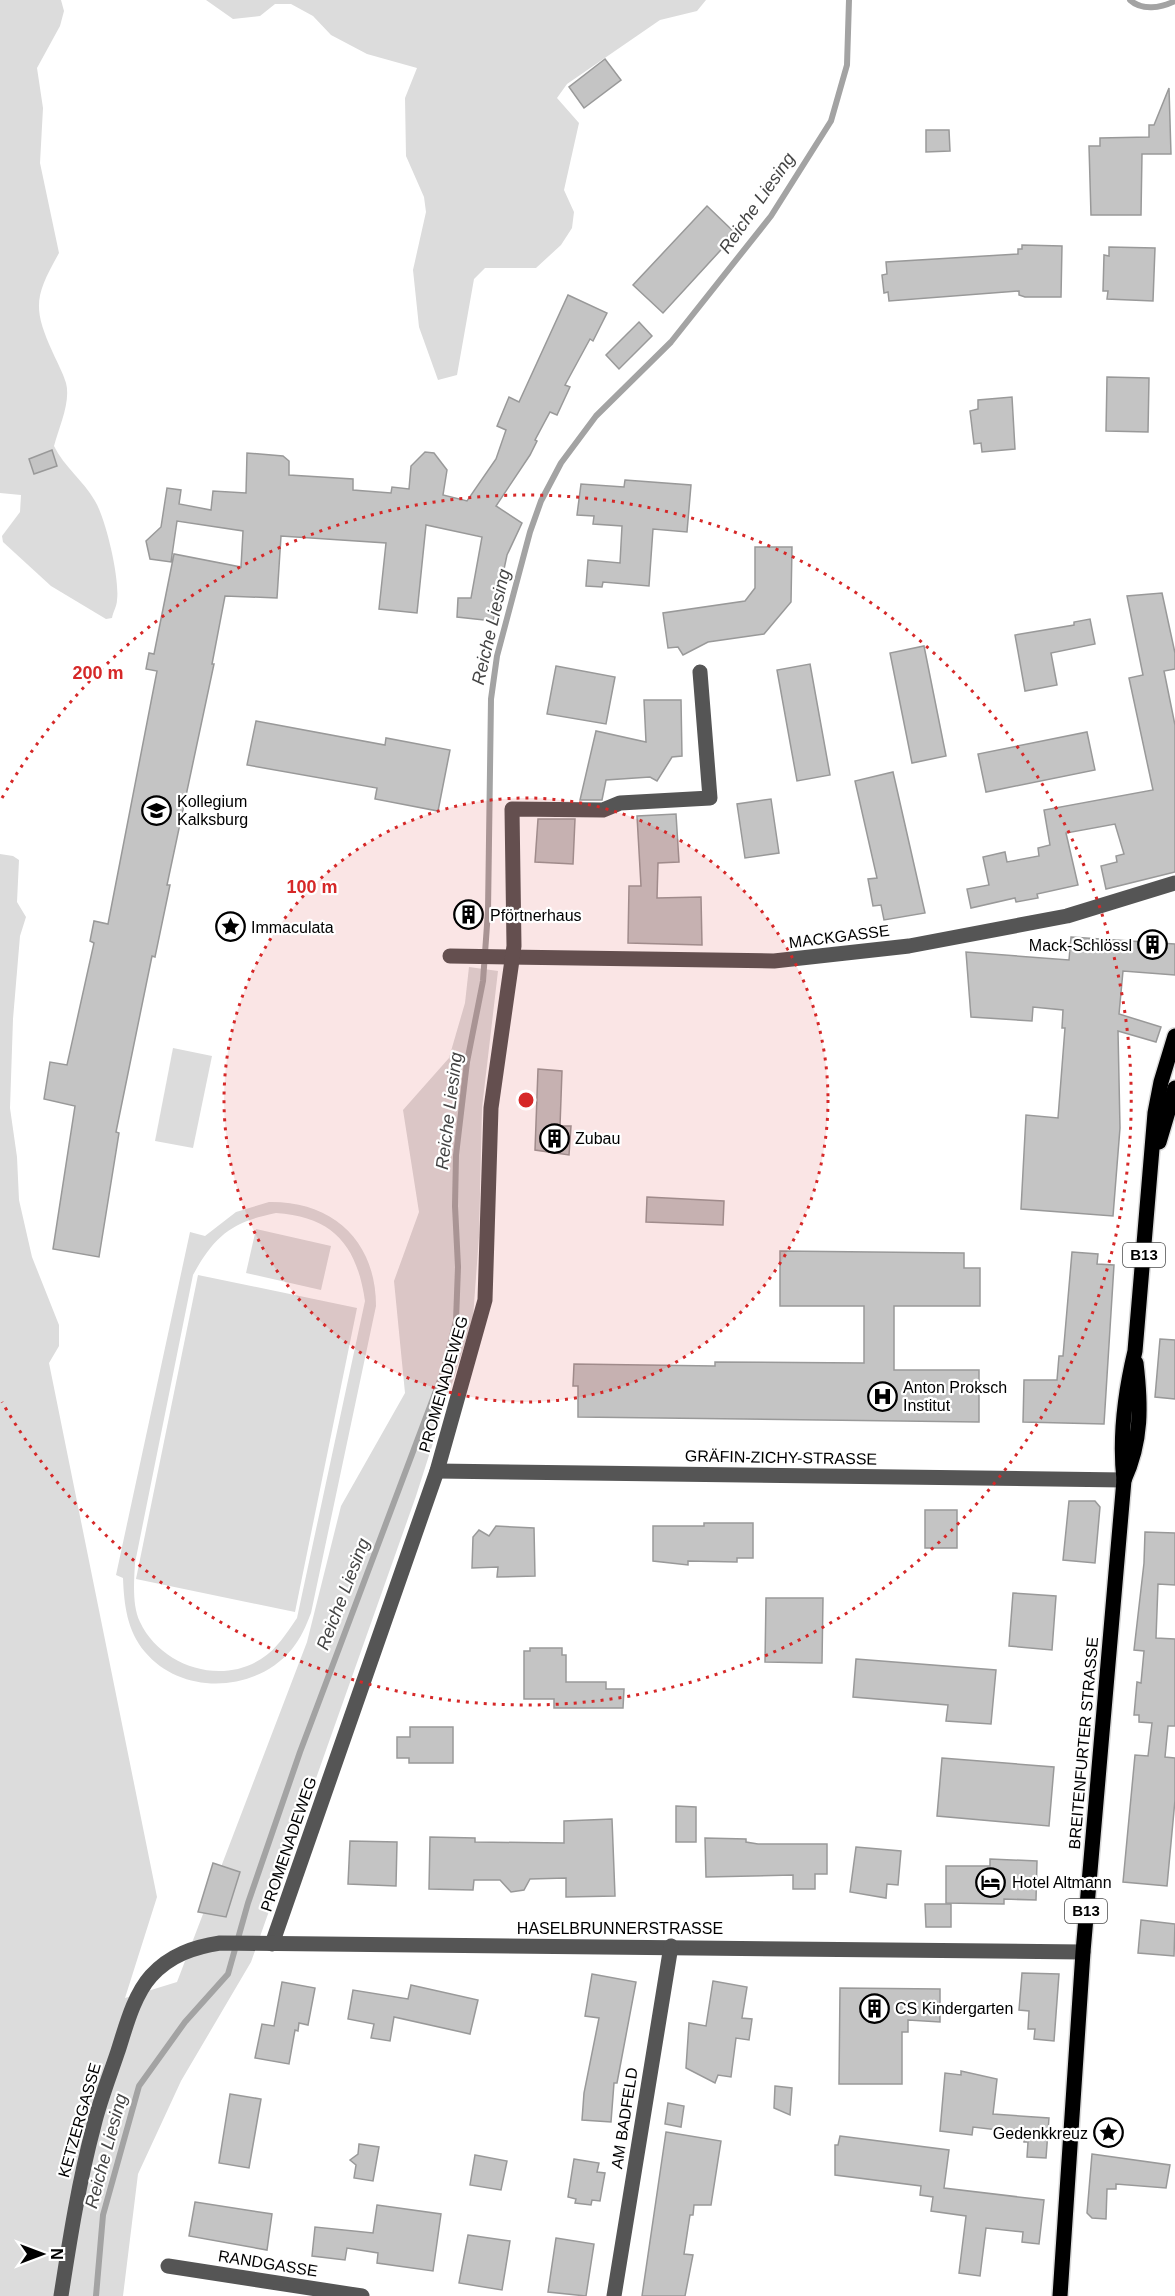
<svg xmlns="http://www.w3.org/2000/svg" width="1175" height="2296" font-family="Helvetica,sans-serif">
<rect width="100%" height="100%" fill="#fff"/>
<g fill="#dcdcdc" fill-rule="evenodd">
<path d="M0 0H61L64 11 60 26 37 68 43 108 40 163 59 253C35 296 32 307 53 353 57 362 63 373 66 383 71 402 59 427 54 446 64 467 83 480 95 501 106 519 120 579 117 600 117 606 113 612 112 618L106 619 51 586 3 542 2 536 20 512 21 495 0 493Z"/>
<polygon points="206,0 706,0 697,11 660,20 567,84 557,98 579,123 564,190 574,212 572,228 561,245 536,268 485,268 474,279 457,375 438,380 419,327 413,270 426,212 424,197 406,156 405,98 417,68 367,54 331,35 313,16 291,4 275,4 260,16 233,19"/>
<polygon points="0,854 13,856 19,860 17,902 26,917 20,936 13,1019 10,1108 17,1157 19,1200 32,1257 59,1325 59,1346 49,1363 157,1897 125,1998 177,1982 307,1642 341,1506 405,1393 394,1281 419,1212 403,1110 449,1058 465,1003 469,967 498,971 482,1108 479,1236 473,1318 416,1496 251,1962 181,2081 138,2174 123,2296 0,2296"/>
<polygon points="173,1048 212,1056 193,1148 155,1141"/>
<path d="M269 1202C334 1201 376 1242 376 1306L311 1613C306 1626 301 1638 292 1649 256 1693 182 1696 145 1652 127 1631 124 1604 123 1578L116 1575 190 1232 205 1236 236 1212ZM276 1213C334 1217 357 1246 365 1301L297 1618C286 1634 277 1649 261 1659 219 1686 160 1665 140 1622 132 1606 134 1581 135 1563L193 1275C215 1235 232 1222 276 1213Z"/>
<polygon points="256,1229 331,1246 321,1290 246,1273"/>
<polygon points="198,1275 357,1308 295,1612 136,1579"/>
</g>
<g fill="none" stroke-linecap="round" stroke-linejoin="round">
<g stroke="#a3a3a3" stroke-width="6">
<path d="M1130 0C1142 11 1161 8 1175 1"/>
<polyline points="96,2296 103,2215 139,2086 185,2022 228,1974 248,1903 300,1752 443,1372 456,1321 458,1267 455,1206 456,1155 467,1062 483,981 488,911 491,699 497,656 530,532 541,501 561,463 596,416 671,342 771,216 831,121 847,65 849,0"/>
</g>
</g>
<g fill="#c4c4c4" stroke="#999" stroke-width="1.5">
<polygon points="605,59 621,80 584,108 569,87"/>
<polygon points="1169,88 1171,154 1142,154 1141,215 1091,215 1089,146 1100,146 1100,138 1149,137 1149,125 1154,125"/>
<polygon points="926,130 949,130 950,151 926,152"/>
<polygon points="707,206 733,231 727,237 730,240 663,313 633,285"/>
<polygon points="1022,245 1062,246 1061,297 1025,297 1019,295 1019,291 889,301 888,292 884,293 882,275 887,274 886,262 1018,254 1018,249 1022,249"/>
<polygon points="1109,247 1155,248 1153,301 1107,299 1108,291 1103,291 1104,255 1109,256"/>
<polygon points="568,295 607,313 593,341 590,339 565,385 570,387 557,415 550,412 535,440 537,441 530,455 496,506 522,523 507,555 493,621 457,617 458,598 471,598 482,537 426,525 417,613 379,609 386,543 281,536 277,598 225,596 212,664 214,664 167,885 170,885 155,957 152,956 116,1132 119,1133 99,1257 53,1249 75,1106 44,1099 50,1062 67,1065 94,943 90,941 94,921 108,924 157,671 146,669 149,653 154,654 174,554 241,567 243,531 177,521 171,562 150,559 146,541 161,527 167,488 181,490 179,504 211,510 213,491 246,493 247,453 283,456 289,461 289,475 353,479 353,490 391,493 392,487 409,489 411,466 425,452 434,453 447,470 443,495 467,501 496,459 506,430 497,426 509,397 519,402"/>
<polygon points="639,322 652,336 619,369 606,355"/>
<polygon points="1107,377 1149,378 1148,432 1106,431"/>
<polygon points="1012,397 1015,449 982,452 981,443 974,444 970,411 978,409 978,400"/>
<polygon points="52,450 57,466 34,474 29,459"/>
<polygon points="625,480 691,485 687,532 653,529 649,586 603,582 602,587 586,586 588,560 620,563 622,526 593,524 594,516 577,515 581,484 624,487"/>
<polygon points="755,547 792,547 791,602 764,634 708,642 683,655 678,647 668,648 663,613 745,601 755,588"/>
<polygon points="1162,593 1175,653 1175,669 1164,671 1175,725 1175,872 1106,889 1101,866 1117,862 1116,856 1124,854 1115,824 1066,833 1078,885 1037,894 1038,898 1016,902 1015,898 971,908 967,889 989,885 983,857 1005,852 1007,862 1039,856 1038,848 1050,845 1044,810 1153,790 1129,678 1143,675 1127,596"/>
<polygon points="1090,619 1095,644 1051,653 1057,685 1025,691 1015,635 1074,625 1074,622"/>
<polygon points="924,646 946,756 912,763 890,653"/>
<polygon points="810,664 830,775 797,781 777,670"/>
<polygon points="556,666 615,677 606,724 547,714"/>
<polygon points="644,700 681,700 682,756 672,757 657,781 650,777 606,780 602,800 580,800 596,731 646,742"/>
<polygon points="256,721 385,745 386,738 450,750 438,811 375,799 377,788 247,765"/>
<polygon points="1087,732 1095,770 986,792 978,754"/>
<polygon points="893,772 925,913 884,920 881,905 873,906 868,879 877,878 855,781"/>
<polygon points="771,799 779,853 745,858 737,804"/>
<polygon points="676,814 679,862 658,863 657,898 701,897 702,945 628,943 629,886 641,886 637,816"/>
<polygon points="538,819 575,819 573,864 535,862"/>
<polygon points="1071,937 1175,944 1175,975 1123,971 1119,1014 1161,1027 1156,1042 1118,1031 1120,1128 1113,1216 1021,1209 1026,1115 1058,1118 1065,1028 1062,1028 1063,1010 1033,1007 1032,1021 971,1017 966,952 1069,960"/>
<polygon points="538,1069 562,1071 560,1126 571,1126 569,1155 535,1150"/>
<polygon points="647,1197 724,1201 723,1225 646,1222"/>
<polygon points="780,1251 964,1253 964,1268 980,1268 980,1306 894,1306 894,1370 979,1370 979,1422 578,1417 578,1386 573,1386 574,1364 715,1366 715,1362 864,1363 864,1306 780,1306"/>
<polygon points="1072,1252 1098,1254 1097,1264 1114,1265 1104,1424 1023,1422 1024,1380 1057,1380 1059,1356 1063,1356"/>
<polygon points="1160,1339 1175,1340 1175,1399 1155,1397"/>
<polygon points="1069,1501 1095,1501 1100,1507 1095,1563 1063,1560"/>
<rect x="925" y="1510" width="32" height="38"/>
<polygon points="704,1523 753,1523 753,1558 737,1558 737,1562 688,1561 688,1565 653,1561 653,1526 704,1526"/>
<polygon points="496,1526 534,1528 535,1576 497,1577 498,1567 472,1568 473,1537 479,1530 489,1536"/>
<polygon points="1145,1532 1175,1533 1175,1585 1158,1584 1156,1638 1175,1639 1175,1726 1168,1726 1165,1757 1175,1758 1175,1800 1167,1886 1123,1882 1135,1755 1148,1756 1152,1723 1139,1722 1139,1715 1134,1715 1137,1682 1141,1683 1144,1651 1134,1650 1144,1563"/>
<polygon points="1013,1593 1056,1596 1052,1650 1009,1646"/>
<polygon points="766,1598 823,1598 822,1663 765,1662"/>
<polygon points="530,1648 562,1648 562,1655 566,1655 566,1682 606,1682 606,1689 624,1689 623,1708 554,1708 554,1699 524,1699 524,1651 530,1651"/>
<polygon points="856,1659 996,1670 991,1724 946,1721 948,1705 853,1697"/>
<polygon points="410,1727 453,1727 453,1763 409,1763 409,1758 397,1758 397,1737 410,1737"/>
<polygon points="942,1758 1054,1767 1049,1826 937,1816"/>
<polygon points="676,1806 696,1807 696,1842 676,1842"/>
<polygon points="612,1819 615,1896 566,1897 566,1878 530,1879 524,1890 511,1892 500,1880 474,1880 473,1890 429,1889 430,1837 475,1838 475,1842 564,1843 564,1821"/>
<polygon points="705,1838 746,1839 746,1842 758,1844 827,1844 827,1874 815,1874 815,1889 793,1889 793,1875 706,1877"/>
<polygon points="350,1841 397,1842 396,1886 348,1884"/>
<polygon points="856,1847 901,1851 898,1885 887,1884 886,1898 850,1892"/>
<polygon points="990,1859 1037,1861 1036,1900 1004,1899 1004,1904 946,1903 946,1866 990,1866"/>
<polygon points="213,1863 240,1872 226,1917 198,1912"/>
<polygon points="925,1904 951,1904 951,1927 926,1927"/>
<polygon points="1141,1920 1175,1924 1174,1956 1138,1953"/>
<polygon points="1022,1973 1059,1974 1054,2041 1034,2039 1035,2029 1028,2029 1029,2011 1019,2010"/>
<polygon points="592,1974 636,1982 617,2083 614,2083 611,2122 582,2120 584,2093 599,2018 585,2016"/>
<polygon points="713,1981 747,1987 742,2018 752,2019 749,2040 736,2038 731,2077 718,2075 715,2083 686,2068 689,2023 706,2026"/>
<polygon points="282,1982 315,1988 308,2025 299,2023 298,2031 295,2030 289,2064 255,2058 262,2024 274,2026"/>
<polygon points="411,1985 478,2000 470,2034 394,2017 390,2041 371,2038 374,2024 348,2019 353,1990 408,1999"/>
<polygon points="840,1988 940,1989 940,2022 908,2020 908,2032 902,2032 902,2084 839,2084"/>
<polygon points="961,2071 997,2079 993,2114 1049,2118 1046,2158 1027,2157 1028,2142 1024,2142 1024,2133 973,2127 972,2135 940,2131 945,2073 961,2075"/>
<polygon points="775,2086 792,2088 790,2115 774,2108"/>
<polygon points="230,2094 261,2099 249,2168 219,2163"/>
<polygon points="668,2103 684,2106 681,2127 665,2124"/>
<polygon points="666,2132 721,2141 711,2205 694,2205 693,2215 690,2215 684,2254 693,2255 685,2296 642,2296"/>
<polygon points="840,2136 949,2150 944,2188 1044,2200 1039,2244 1022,2242 1023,2232 986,2228 980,2276 959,2273 966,2216 931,2211 933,2197 920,2195 921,2186 835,2175 835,2145 838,2145"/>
<polygon points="359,2144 379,2147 373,2181 354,2178 356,2165 350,2160 358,2154"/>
<polygon points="1092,2154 1170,2165 1166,2188 1116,2184 1116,2189 1107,2189 1106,2219 1092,2218 1087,2213"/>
<polygon points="475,2155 507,2161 501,2190 470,2185"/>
<polygon points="574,2159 599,2163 597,2172 605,2173 600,2201 592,2200 591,2205 575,2203 576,2199 568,2197"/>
<polygon points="195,2202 272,2214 267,2250 189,2236"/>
<polygon points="377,2205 441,2214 433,2271 377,2263 378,2253 347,2248 345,2260 312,2256 315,2227 373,2233"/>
<polygon points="468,2235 510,2241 502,2290 459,2283"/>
<polygon points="556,2238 594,2244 586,2296 548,2292"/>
</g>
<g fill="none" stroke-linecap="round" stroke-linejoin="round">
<defs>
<g id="major">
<polyline points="1159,1142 1175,1088"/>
<path d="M1124 1480C1142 1441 1141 1405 1136 1363"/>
<path d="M1060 2296 1083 1952 1124 1480C1119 1436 1125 1393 1135 1351L1155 1113 1161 1082 1175 1036"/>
</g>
</defs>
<use href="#major" stroke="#dbdbdb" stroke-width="18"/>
<g stroke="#555" stroke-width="15">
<polyline points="450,956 774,961 909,946 1067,916 1175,883"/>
<polyline points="437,1471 1124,1480"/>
<polyline points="272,1944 437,1471 485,1300 491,1108 514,946 512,809 603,810 620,803 710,798 700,672"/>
<polyline points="168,2266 362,2296"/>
<path d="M61 2296C70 2238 79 2181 94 2125 100 2100 110 2075 118 2051 126 2026 134 1995 151 1976 170 1955 194 1947 220 1943L1083 1952"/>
<polyline points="614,2296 671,1946"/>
</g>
<use href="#major" stroke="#000" stroke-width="15"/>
</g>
<circle cx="526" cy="1100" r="302" fill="#d62828" fill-opacity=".12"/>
<g fill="none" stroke="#d62828" stroke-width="3" stroke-dasharray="3 6">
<circle cx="526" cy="1100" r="302"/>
<path d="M2 798A605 605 0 1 1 2 1402"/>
</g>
<defs>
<symbol id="school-ring" viewBox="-11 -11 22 22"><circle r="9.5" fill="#fff" stroke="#000" stroke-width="1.5"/><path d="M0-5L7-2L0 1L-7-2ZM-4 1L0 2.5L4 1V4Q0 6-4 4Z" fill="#000"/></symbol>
<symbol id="building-ring" viewBox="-11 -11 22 22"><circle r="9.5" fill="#fff" stroke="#000" stroke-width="1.5"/><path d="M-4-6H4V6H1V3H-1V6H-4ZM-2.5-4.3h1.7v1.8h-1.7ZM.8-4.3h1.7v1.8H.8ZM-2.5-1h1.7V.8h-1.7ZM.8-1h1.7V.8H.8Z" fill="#000"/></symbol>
<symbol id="sight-ring" viewBox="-11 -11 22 22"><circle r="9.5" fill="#fff" stroke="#000" stroke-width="1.5"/><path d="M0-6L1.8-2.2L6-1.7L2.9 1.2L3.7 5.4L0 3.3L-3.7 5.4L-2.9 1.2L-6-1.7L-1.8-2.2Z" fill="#000"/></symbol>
<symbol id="hospital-ring" viewBox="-11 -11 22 22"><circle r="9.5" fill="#fff" stroke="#000" stroke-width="1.5"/><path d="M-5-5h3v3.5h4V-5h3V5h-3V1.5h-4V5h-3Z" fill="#000"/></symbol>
<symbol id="hotel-ring" viewBox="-11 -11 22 22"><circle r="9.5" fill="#fff" stroke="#000" stroke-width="1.5"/><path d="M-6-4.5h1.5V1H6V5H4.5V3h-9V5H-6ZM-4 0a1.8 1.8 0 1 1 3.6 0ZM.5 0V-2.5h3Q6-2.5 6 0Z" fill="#000"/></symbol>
</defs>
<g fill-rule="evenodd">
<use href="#school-ring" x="140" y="794" width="33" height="33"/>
<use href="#building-ring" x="452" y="898" width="33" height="33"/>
<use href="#sight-ring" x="214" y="910" width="33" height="33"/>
<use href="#building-ring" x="1136" y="928" width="33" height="33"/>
<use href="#building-ring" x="538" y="1122" width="33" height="33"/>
<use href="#hospital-ring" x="866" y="1380" width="33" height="33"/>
<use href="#hotel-ring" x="974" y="1866" width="33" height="33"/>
<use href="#building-ring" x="858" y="1992" width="33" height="33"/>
<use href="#sight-ring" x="1092" y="2116" width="33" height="33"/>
</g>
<g text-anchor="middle" stroke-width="4.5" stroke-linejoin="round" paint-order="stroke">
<g fill="#fff" stroke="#4c4c4c" stroke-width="1.5">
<rect x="1123" y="1243" width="42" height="24" rx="4.5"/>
<rect x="1065" y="1899" width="42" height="24" rx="4.5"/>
</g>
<g font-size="15" font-weight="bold" fill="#000">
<text x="1144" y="1260">B13</text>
<text x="1086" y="1916">B13</text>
</g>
<g font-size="16" fill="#000" stroke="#fff" text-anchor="start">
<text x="177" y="807">Kollegium<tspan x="177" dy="18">Kalksburg</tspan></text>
<text x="490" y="921">Pförtnerhaus</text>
<text x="251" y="933">Immaculata</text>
<text x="1132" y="951" text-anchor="end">Mack-Schlössl</text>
<text x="575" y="1144">Zubau</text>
<text x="903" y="1393">Anton Proksch<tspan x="903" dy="18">Institut</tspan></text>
<text x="1012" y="1888">Hotel Altmann</text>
<text x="895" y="2014">CS Kindergarten</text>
<text x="1088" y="2139" text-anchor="end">Gedenkkreuz</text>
</g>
<g font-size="16" fill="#000" stroke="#fff">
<text transform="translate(839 936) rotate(-7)" y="6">MACKGASSE</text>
<text transform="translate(443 1384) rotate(-74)" y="6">PROMENADEWEG</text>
<text transform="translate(781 1457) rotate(1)" y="6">GRÄFIN-ZICHY-STRASSE</text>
<text transform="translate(1083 1743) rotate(-85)" y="6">BREITENFURTER STRASSE</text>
<text transform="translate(288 1844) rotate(-71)" y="6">PROMENADEWEG</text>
<text x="620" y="1934">HASELBRUNNERSTRASSE</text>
<text transform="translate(624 2118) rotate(-81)" y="6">AM BADFELD</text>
<text transform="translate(79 2120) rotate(-74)" y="6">KETZERGASSE</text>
<text transform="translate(268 2263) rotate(9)" y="6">RANDGASSE</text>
</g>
<g font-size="18" font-style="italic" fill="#444" stroke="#fff">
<text transform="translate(757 203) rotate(-55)" y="6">Reiche Liesing</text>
<text transform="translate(491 627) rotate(-77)" y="6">Reiche Liesing</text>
<text transform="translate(449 1111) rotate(-83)" y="6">Reiche Liesing</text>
<text transform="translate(343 1594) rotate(-69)" y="6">Reiche Liesing</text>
<text transform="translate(106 2151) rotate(-75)" y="6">Reiche Liesing</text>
</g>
</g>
<circle cx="526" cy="1100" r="9" fill="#d62828" stroke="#fff" stroke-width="3"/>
<g font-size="18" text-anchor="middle" font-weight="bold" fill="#d62828" stroke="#fff" stroke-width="4.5" stroke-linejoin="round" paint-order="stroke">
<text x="98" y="679">200 m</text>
<text x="312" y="893">100 m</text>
</g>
<g transform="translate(42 2254) rotate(90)" stroke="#ffffff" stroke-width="4.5" paint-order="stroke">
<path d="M0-4.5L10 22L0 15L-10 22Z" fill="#000000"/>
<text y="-9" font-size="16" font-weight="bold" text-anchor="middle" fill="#000000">N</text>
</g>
</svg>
